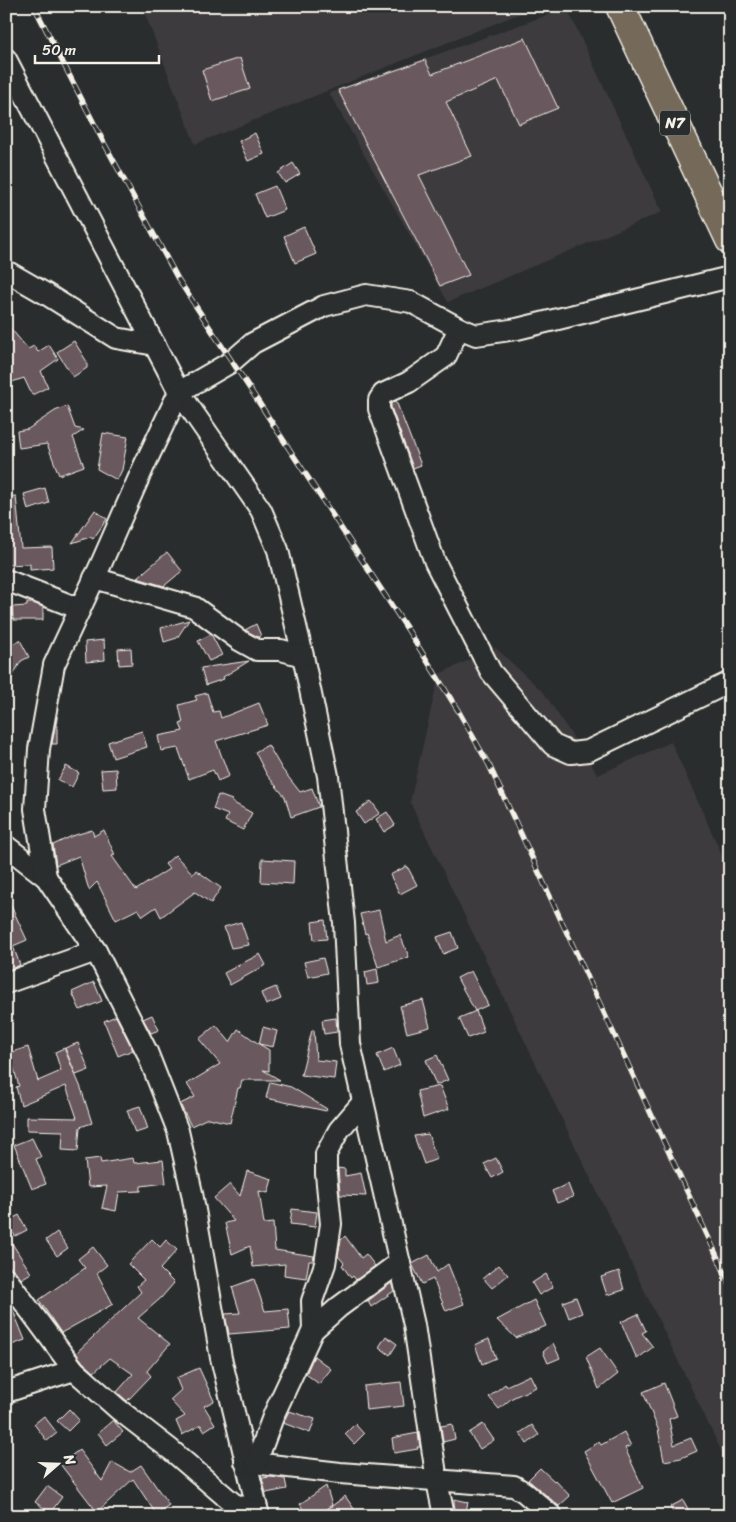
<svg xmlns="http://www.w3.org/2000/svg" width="736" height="1522" font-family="Sriracha,sans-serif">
<rect width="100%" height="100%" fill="#2a2d2e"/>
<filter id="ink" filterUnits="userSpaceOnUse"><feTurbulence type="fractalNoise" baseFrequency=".02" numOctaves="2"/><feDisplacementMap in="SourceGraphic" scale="10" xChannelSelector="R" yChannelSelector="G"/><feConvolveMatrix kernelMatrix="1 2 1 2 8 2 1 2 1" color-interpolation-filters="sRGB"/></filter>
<g filter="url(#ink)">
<g fill="#3e3a3d">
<polygon points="142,6 524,6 526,11 195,144"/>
<polygon points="567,8 662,212 448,302 329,93"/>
<polygon points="496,648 544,693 598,775 671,742 730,873 730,1469 410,802 439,674"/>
</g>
<g fill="#6b595f" stroke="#f4f1e8">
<polygon points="525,38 558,108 519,124 498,80 446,102 472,156 419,175 469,275 440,286 338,90 425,60 432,74"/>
<polygon points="240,58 250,89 212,101 202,70"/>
<polygon points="255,133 264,154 248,161 239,141"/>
<polygon points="293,163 300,174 285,183 278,173"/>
<polygon points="275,186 285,210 265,218 255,194"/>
<polygon points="304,227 316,254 295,263 284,236"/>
<polygon points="6,323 28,349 34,346 38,352 49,345 58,359 41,371 48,387 32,395 24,378 6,384"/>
<polygon points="74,341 87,362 87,368 73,377 57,352"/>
<polygon points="396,401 421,465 413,468 391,407 391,403"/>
<polygon points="67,406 75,428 84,430 73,437 84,466 59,475 47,444 19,448 17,431 28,429 55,411"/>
<polygon points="103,433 128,437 122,470 117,480 97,469"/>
<polygon points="45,488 49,503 28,510 24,494"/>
<polygon points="16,496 21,548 52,547 53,568 30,570 30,564 6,565 6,497"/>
<polygon points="95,510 107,519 93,539 90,537 72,543"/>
<polygon points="167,552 182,571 164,586 137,578"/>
<polygon points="27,603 33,603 43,607 43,620 13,620 12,607 27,606"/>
<polygon points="189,620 177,638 164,642 161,628"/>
<polygon points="256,624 261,636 258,637 245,630"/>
<polygon points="211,634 222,655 209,661 198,641"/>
<polygon points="20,640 29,657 21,661 6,688 6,647"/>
<polygon points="104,640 105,660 86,662 85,642"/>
<polygon points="131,648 132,664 119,665 118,649"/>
<polygon points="249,661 223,677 224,679 206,685 201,668"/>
<polygon points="207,693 213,712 219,711 221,718 259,703 268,725 216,741 229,776 218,781 213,770 189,779 178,748 161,751 158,736 183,731 180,724 183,723 179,705 197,700 195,696"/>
<polygon points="57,716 57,744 52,744"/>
<polygon points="142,731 147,747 113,758 108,742"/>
<polygon points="268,745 282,769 300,792 312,788 319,807 291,817 285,797 267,775 255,752"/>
<polygon points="66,766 79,773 72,787 58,780"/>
<polygon points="116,769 117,788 103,789 101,770"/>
<polygon points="218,795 232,800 232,802 252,813 243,830 225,821 228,815 213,809"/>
<polygon points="371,801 380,813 364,824 356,812"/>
<polygon points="387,812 395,825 384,832 376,819"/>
<polygon points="92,830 94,836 104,830 115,855 112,856 136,890 169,869 165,864 175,855 193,874 196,870 221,888 211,903 195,892 161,917 156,907 143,916 138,909 116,920 97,882 89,890 79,856 56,865 53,845 72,836"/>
<polygon points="262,859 294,861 293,884 261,882"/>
<polygon points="407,866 417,885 400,894 390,875"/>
<polygon points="6,895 27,940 13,946 20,965 8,970 6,964"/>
<polygon points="379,910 386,941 400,935 409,957 378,967 367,933 365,934 360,914"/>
<polygon points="325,920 327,939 314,940 312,922"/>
<polygon points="241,922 249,945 231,948 224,927"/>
<polygon points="452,932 458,948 443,954 437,937"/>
<polygon points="260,954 266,965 230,985 224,973"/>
<polygon points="323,958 327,973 308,977 304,962"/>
<polygon points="377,969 379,983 367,985 365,972"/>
<polygon points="471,971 488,1005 475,1011 457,978"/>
<polygon points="94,982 102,1001 80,1010 72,992"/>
<polygon points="276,987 281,999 266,1005 261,993"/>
<polygon points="423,1000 430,1027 407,1033 400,1006"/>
<polygon points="476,1011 484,1032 468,1038 459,1018"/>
<polygon points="152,1015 159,1030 151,1033 143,1019"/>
<polygon points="116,1016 133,1050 118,1056 104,1021"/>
<polygon points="336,1018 337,1032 324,1034 322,1020"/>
<polygon points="216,1025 230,1042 238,1029 259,1044 263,1027 277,1031 273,1047 259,1044 269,1050 269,1071 263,1070 280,1080 242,1080 240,1088 238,1088 230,1123 208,1118 191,1126 180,1104 195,1097 187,1084 220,1064 199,1039"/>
<polygon points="312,1030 314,1030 316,1060 336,1062 334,1079 301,1075"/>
<polygon points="78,1043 89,1070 76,1075 65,1048"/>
<polygon points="28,1047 38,1081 61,1071 55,1052 64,1048 81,1088 92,1123 80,1127 78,1151 62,1150 63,1131 27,1130 27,1117 77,1118 66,1086 21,1105 16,1087 19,1086 9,1053"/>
<polygon points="393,1048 400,1065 384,1072 377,1055"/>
<polygon points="437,1055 448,1080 436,1085 426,1060"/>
<polygon points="270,1082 291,1087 327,1109 326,1111 266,1098"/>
<polygon points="440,1086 449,1109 423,1118 417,1091"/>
<polygon points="140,1106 148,1129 135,1133 127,1110"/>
<polygon points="428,1134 437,1159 424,1164 414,1136"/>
<polygon points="32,1138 41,1157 36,1159 46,1184 32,1189 14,1145"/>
<polygon points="100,1158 101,1163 133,1158 134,1163 163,1160 166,1183 141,1186 141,1191 119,1192 116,1211 102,1208 107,1186 88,1187 85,1160"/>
<polygon points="496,1158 503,1172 492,1178 484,1164"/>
<polygon points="338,1168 345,1169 345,1176 361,1173 366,1196 340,1195"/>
<polygon points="247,1171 272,1179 268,1193 259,1191 264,1224 273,1223 275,1250 314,1256 313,1261 309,1261 306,1278 284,1275 285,1264 253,1267 250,1246 232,1254 225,1223 234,1221 214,1198 230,1184 240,1196"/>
<polygon points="568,1184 573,1197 557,1203 552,1191"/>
<polygon points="292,1209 317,1212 315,1227 290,1224"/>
<polygon points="19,1215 27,1230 15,1236 7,1222"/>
<polygon points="57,1232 68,1248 57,1256 46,1240"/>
<polygon points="6,1234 31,1273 21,1279 15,1271 6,1266"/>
<polygon points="345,1236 361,1258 366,1254 375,1266 356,1280 353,1276 351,1278 342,1265 344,1263 338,1256 341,1240"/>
<polygon points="152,1239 160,1247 166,1240 177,1250 160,1269 174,1283 161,1298 138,1318 170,1344 147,1371 151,1376 127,1401 117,1392 133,1374 110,1358 94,1372 83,1362 76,1353 141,1292 137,1286 144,1280 128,1264"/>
<polygon points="93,1247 107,1265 97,1273 113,1304 61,1333 39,1300 85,1268 78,1259"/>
<polygon points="429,1255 437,1272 448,1264 464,1304 446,1311 433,1279 422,1284 412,1264"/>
<polygon points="499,1265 508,1275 492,1288 483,1278"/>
<polygon points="619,1271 624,1290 607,1295 601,1277"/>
<polygon points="546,1274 553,1287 539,1295 532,1283"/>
<polygon points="254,1279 265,1311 288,1309 290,1329 229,1334 225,1314 240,1313 232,1287"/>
<polygon points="391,1283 394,1291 371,1307 368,1301"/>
<polygon points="576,1297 582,1313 569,1318 563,1302"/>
<polygon points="6,1298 10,1303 25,1340 6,1347"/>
<polygon points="534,1300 546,1326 516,1338 497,1320"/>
<polygon points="638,1314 646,1331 642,1333 653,1347 637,1359 621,1322"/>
<polygon points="386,1336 397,1344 390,1355 379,1347"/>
<polygon points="489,1339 496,1358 482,1364 475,1345"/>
<polygon points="553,1343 560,1358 548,1363 543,1352"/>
<polygon points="600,1348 618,1374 599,1389 586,1357"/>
<polygon points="314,1356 331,1369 319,1384 306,1374"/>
<polygon points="199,1368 214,1401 204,1406 215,1424 204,1431 201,1425 182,1435 176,1421 185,1416 170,1400 181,1390 176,1378"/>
<polygon points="530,1375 536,1387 512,1398 499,1409 489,1397 505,1384 506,1386"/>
<polygon points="401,1382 404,1406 366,1410 364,1386"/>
<polygon points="664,1383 677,1416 669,1419 674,1445 691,1438 697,1451 681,1458 664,1461 658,1429 643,1392"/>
<polygon points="69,1409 79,1420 68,1431 57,1421"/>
<polygon points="289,1411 315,1419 310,1433 283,1423"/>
<polygon points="44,1416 57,1433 47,1441 34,1424"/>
<polygon points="113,1420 123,1432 107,1445 98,1433"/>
<polygon points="355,1424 364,1434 354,1444 345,1434"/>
<polygon points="452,1424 455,1439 443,1442 441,1426"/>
<polygon points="483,1424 494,1440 480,1449 469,1433"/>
<polygon points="532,1425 539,1435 527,1444 520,1433"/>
<polygon points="624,1432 631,1446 625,1448 643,1488 612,1503 584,1451 599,1442 601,1445"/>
<polygon points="418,1433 420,1447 417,1447 418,1449 394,1453 392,1438"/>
<polygon points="79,1450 102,1481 112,1462 130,1472 141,1465 169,1505 156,1514 133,1479 97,1512 60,1464"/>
<polygon points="540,1468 554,1481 555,1480 570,1496 559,1506 528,1480"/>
<polygon points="271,1477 285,1479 287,1489 266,1493 262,1478"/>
<polygon points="47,1486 62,1497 50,1513 35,1502"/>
<polygon points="326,1486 332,1505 315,1516 307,1516 300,1504"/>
<polygon points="345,1496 359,1516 319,1516"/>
<polygon points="454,1499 468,1502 465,1516 456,1514 454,1503"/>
<polygon points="683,1500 692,1516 675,1516 670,1507"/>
</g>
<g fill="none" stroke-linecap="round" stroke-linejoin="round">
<defs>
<g id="minor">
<polyline points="6,59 179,392 261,510 278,550 303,656 328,776 344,923 350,1044 414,1325 437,1481 444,1516"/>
<polyline points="6,271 46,294 116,338 155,345"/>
<polyline points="459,328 446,356 409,382 383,394 379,400 379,409 435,562 491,672 553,745 571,753 588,751 730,682"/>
<polyline points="94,578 194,607 239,640 257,650 281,650 303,656"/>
<polyline points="6,580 80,609"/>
<polyline points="6,846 46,877 96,951 147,1052 178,1131 192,1193 221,1358 259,1516"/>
<polyline points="46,877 35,809 39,749 54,665 101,564 144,466 179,392 231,362 253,343 324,306 366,295 411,302 459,328 476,335 517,329 730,277"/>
<polyline points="6,983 96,951"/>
<polyline points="6,1278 74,1370 118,1409 171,1450 234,1504 258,1512"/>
<polyline points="313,1330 312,1301 325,1264 331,1224 326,1174 326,1154 339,1130 363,1102"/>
<polyline points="6,1392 74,1370"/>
<polyline points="245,1462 340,1473 514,1486 524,1492 552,1516"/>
<polyline points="256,1463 274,1414 313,1330 339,1307 400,1262"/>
</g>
<polyline id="highway" points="620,6 730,240"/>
</defs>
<use href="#minor" stroke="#f4f1e8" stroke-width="24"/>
<use href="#highway" stroke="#f4f1e8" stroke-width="31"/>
<use href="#minor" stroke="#2a2d2e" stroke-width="20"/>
<use href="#highway" stroke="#746a5a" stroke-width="28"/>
<defs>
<polyline id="rail" points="34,6 103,141 178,279 413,638 459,712 489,765 730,1284"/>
</defs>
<use href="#rail" stroke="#f4f1e8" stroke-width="5.5"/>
<use href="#rail" stroke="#2a2d2e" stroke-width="4" stroke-dasharray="11" stroke-linecap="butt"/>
</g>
</g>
<g text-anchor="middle" stroke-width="4" stroke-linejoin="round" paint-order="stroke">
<rect fill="#2a2d2e" stroke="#b7b6b0" stroke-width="1" x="660" y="110.5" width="30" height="25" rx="4"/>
<g font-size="15" font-weight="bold" fill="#f4f1e8">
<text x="675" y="128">N7</text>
</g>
</g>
<rect width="736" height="1522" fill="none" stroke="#2a2d2e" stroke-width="25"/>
<rect x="12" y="12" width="711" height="1497" fill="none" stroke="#f4f1e8" stroke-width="2" filter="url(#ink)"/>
<g transform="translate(58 1464) rotate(70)" stroke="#2a2d2e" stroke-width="4" paint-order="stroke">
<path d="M0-4L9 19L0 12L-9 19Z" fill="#f4f1e8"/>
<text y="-8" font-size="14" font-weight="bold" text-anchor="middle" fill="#f4f1e8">N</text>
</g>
<path d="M35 55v8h124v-8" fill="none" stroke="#f4f1e8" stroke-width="2.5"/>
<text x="42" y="55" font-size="15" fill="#f4f1e8" stroke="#2a2d2e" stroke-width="4" paint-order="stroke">50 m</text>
</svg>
